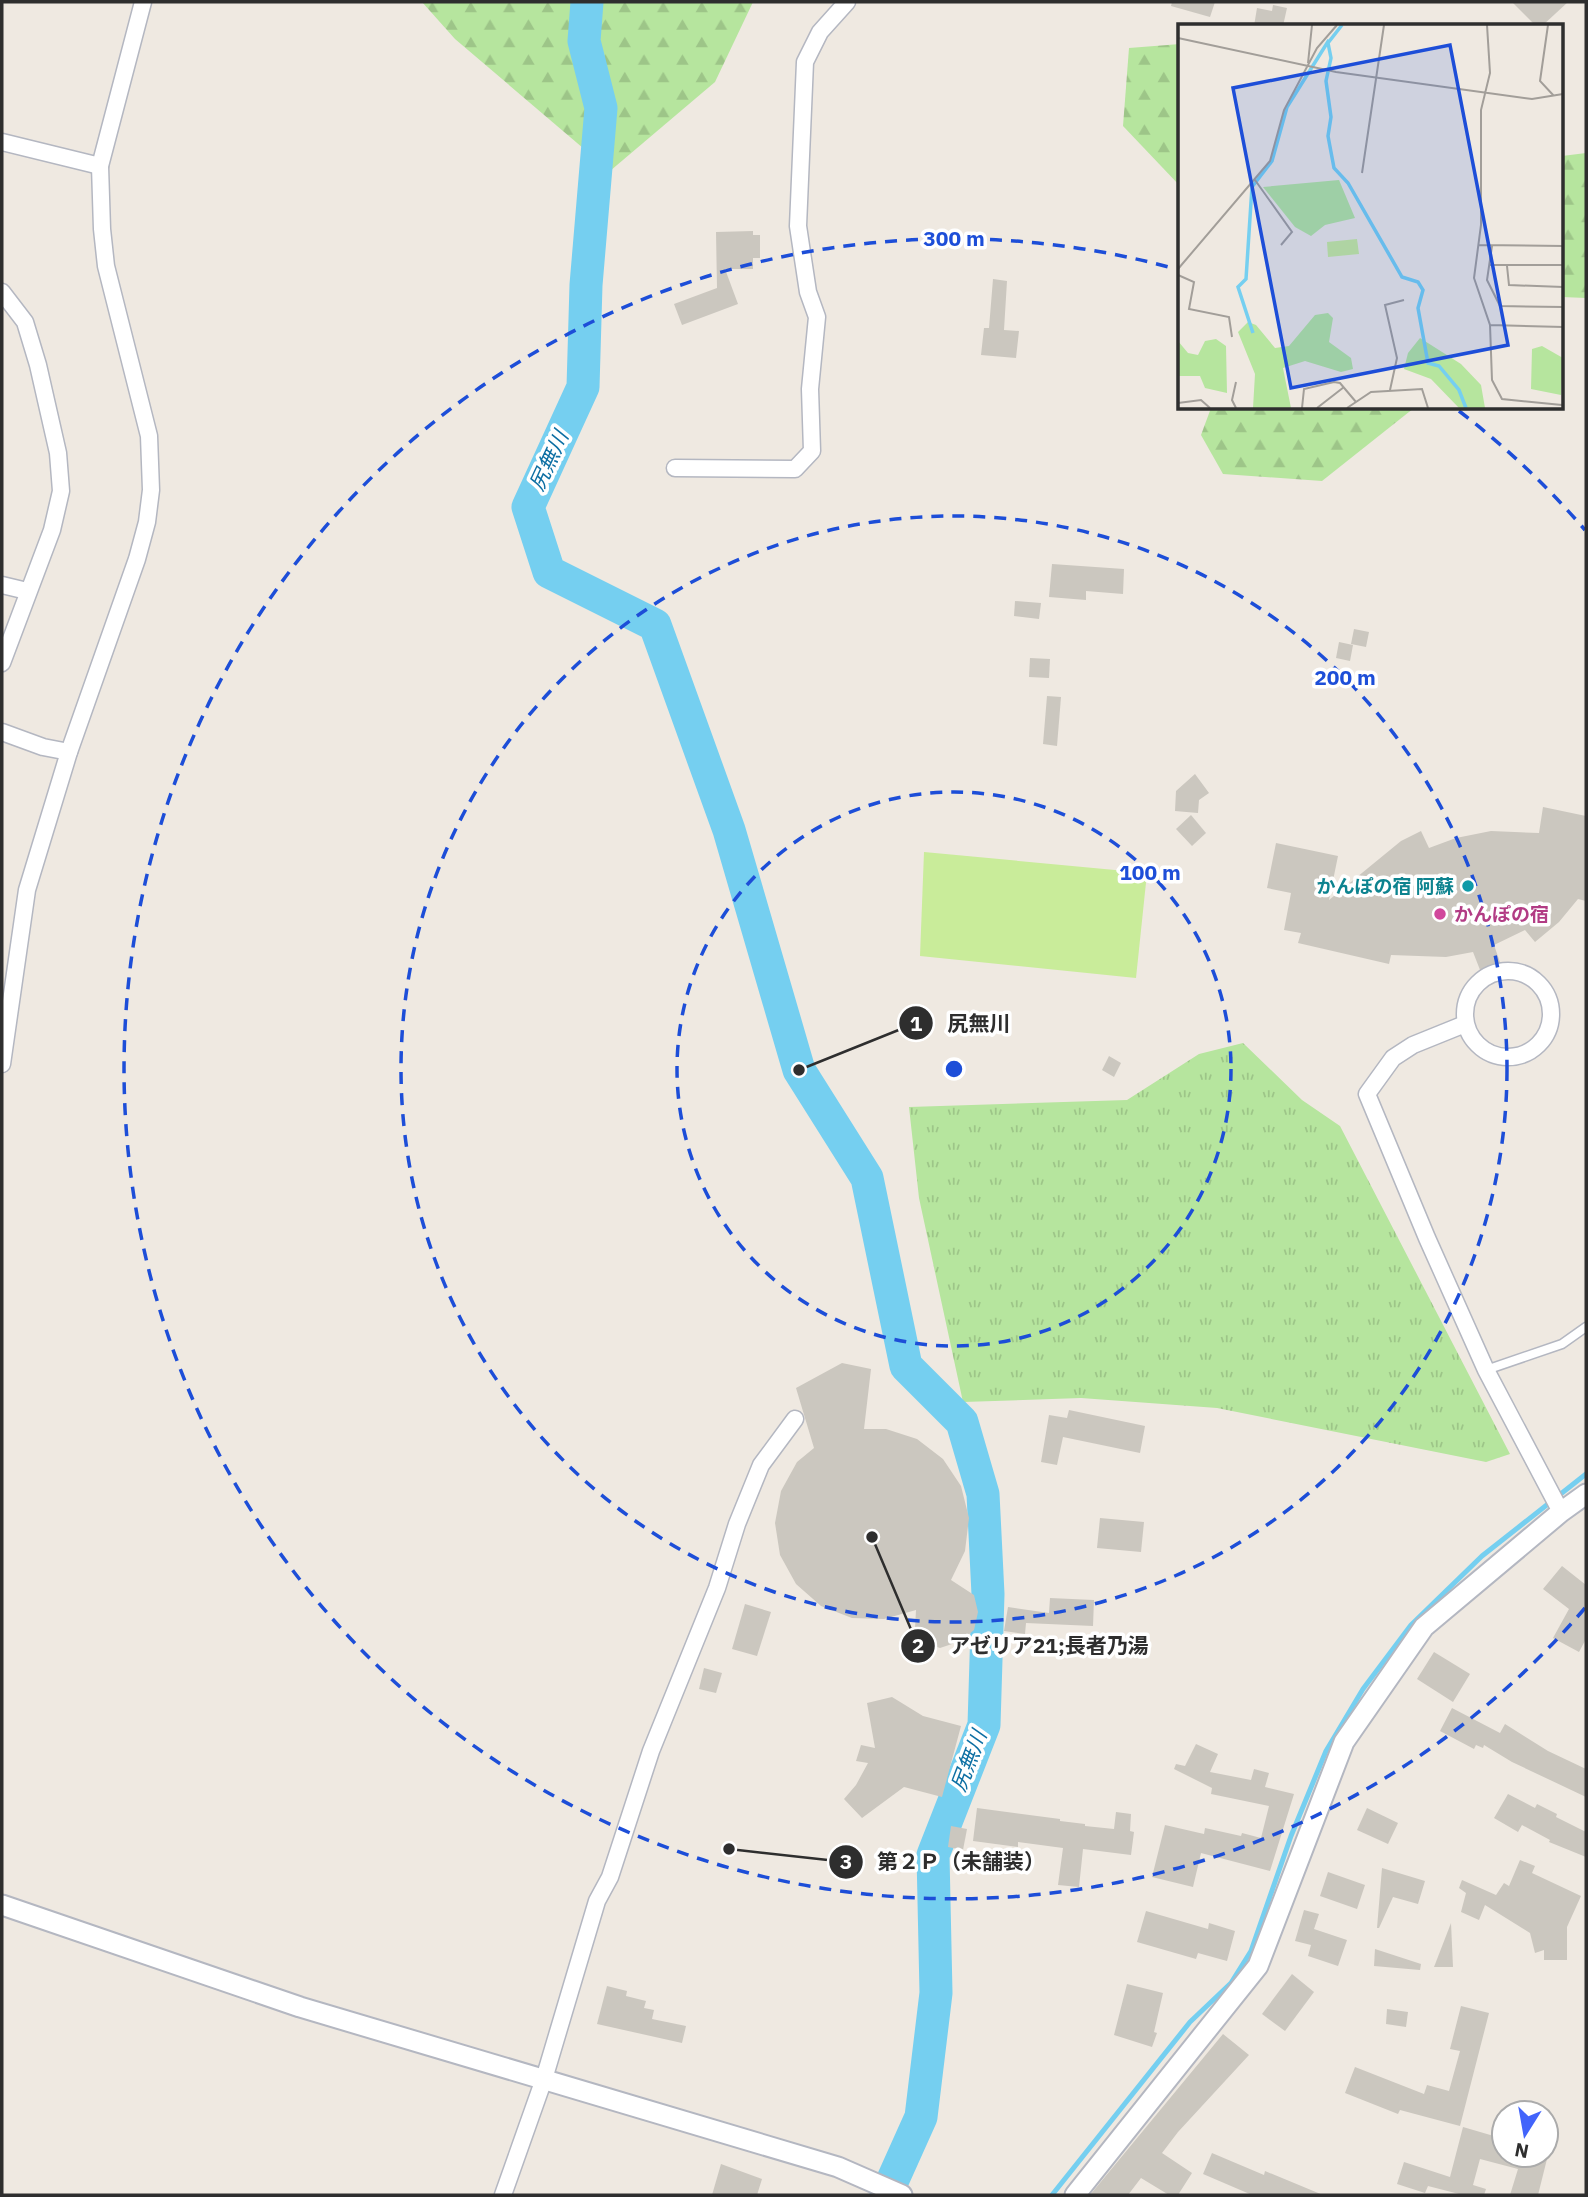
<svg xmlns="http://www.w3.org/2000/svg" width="1588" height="2197" font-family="'IBM Plex Sans','Noto Sans JP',sans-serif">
<defs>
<pattern id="grass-tufts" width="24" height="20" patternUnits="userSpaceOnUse" patternTransform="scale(1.75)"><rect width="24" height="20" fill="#b6e59e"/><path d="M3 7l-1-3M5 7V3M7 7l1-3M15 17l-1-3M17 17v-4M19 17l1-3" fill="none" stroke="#9dc588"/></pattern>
<pattern id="forest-firs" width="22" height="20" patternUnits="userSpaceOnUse" patternTransform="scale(1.75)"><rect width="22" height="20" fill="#b6e59e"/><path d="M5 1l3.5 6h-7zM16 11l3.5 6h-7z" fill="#9dc588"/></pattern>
</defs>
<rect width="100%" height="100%" fill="#efe9e1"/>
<polygon fill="url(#grass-tufts)" points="1243,1043 1302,1100 1340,1126 1510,1454 1486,1462 1217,1408 1081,1398 963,1402 919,1198 909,1107 1127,1100 1199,1054"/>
<g fill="url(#forest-firs)">
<polygon points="422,2 753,2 715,82 610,171 455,39"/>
<polygon points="1180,44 1180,186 1123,126 1129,48"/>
<polygon points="1586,153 1586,298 1562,297 1562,156"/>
<polygon points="1211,408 1414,408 1322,481 1223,474 1201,435"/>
</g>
<polygon fill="#c9ec9a" points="924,852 1147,873 1136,978 920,956"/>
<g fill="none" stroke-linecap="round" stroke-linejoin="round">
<polyline stroke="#75cff0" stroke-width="5" points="1052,2195 1190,2022 1231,1983 1251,1951 1291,1836 1326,1751 1363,1689 1411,1625 1482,1556 1586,1474"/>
<polyline stroke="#75cff0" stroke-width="33" points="587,2 584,41 601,108 586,285 583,387 528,507 549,572 655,625 729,830 799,1070 867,1178 906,1366 962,1422 983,1494 988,1594 984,1725 933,1855 936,1993 921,2117 886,2195"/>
</g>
<g fill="#cbc7bf">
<polygon points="1172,2 1215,2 1210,17 1171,6"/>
<polygon points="1512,2 1568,2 1542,26 1536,26"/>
<polygon points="1273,5 1287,8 1283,26 1254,26 1257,8 1272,11"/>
<polygon points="753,231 753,235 760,235 760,258 753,258 753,269 725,269 738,304 682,325 674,304 717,288 716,232"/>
<polygon points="993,279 1007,281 1004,330 1019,331 1016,358 981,355 984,328 989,328"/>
<polygon points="1052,564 1124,569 1123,594 1086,591 1086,600 1049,597"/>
<polygon points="1015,601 1041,603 1039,619 1014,616"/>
<polygon points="1354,629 1369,632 1366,647 1351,644"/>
<polygon points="1339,642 1353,645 1350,661 1336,658"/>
<polygon points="1030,658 1050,659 1049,678 1029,677"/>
<polygon points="1047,696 1061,697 1057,746 1043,744"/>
<polygon points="1195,774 1209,793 1199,800 1198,813 1175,811 1176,791"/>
<polygon points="1543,807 1586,816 1586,901 1578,899 1559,922 1535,942 1525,930 1494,945 1502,968 1482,975 1473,952 1446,957 1391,955 1389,964 1298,943 1301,933 1284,930 1291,893 1267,888 1276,843 1338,856 1329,900 1401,841 1421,831 1429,848 1456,838 1491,831 1539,833"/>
<polygon points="1191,815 1206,833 1192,846 1176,829"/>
<polygon points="1109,1056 1121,1063 1114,1077 1102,1070"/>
<polygon points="842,1363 871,1369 864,1429 886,1429 917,1439 943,1459 961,1486 969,1518 965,1551 951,1580 974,1595 978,1612 974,1630 961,1641 940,1648 928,1644 915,1629 916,1610 884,1619 852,1618 821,1606 796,1584 780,1555 775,1523 781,1491 797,1462 814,1448 796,1388"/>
<polygon points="1069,1410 1145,1426 1140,1453 1063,1437 1057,1465 1041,1462 1049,1415 1067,1418"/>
<polygon points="1100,1518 1144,1522 1141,1552 1097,1548"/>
<polygon points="1562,1566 1586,1585 1586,1639 1579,1652 1553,1638 1569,1609 1543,1589"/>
<polygon points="1050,1598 1094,1600 1093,1626 1026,1623 1025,1634 1004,1631 1008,1607 1049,1613"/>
<polygon points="745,1604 771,1612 757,1656 732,1649"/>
<polygon points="1434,1652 1470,1674 1453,1702 1417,1679"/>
<polygon points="704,1668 722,1673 716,1693 699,1689"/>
<polygon points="892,1697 923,1716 961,1726 942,1797 904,1787 862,1818 844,1799 856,1785 868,1763 856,1761 861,1745 875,1748 867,1703"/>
<polygon points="1452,1708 1500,1733 1505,1724 1548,1751 1586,1769 1586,1797 1512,1762 1484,1745 1483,1748 1476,1745 1474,1749 1440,1731"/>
<polygon points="1196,1744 1218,1754 1210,1772 1251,1780 1254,1769 1269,1773 1265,1787 1294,1794 1270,1871 1201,1853 1193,1887 1152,1877 1165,1825 1204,1834 1205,1828 1241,1836 1242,1833 1261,1838 1269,1806 1211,1794 1212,1788 1174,1769 1176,1764 1185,1766"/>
<polygon points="1508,1794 1535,1808 1537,1804 1557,1814 1556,1817 1586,1832 1586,1857 1549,1842 1550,1840 1522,1825 1518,1832 1494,1818"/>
<polygon points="977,1808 1060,1819 1060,1821 1085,1824 1085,1826 1114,1829 1116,1812 1131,1814 1130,1831 1134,1832 1131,1855 1083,1849 1079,1887 1058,1885 1063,1848 1018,1842 1018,1847 973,1841"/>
<polygon points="1367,1808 1398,1823 1388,1844 1357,1830"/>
<polygon points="951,1826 967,1829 963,1850 948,1847"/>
<polygon points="1520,1860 1535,1866 1532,1873 1581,1896 1567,1927 1567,1960 1544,1960 1544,1950 1535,1953 1530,1933 1485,1905 1479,1920 1461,1912 1466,1893 1459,1888 1462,1880 1496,1895 1504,1883 1509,1886"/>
<polygon points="1382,1868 1425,1881 1418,1904 1393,1897 1379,1928 1377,1928"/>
<polygon points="1328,1872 1365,1885 1357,1909 1320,1896"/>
<polygon points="1304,1910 1319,1914 1314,1929 1347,1940 1338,1966 1308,1956 1311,1945 1295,1941"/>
<polygon points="1146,1911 1208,1929 1209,1923 1235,1931 1227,1961 1198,1953 1196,1959 1137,1942"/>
<polygon points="1451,1923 1453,1967 1434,1967"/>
<polygon points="1375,1949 1421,1964 1420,1970 1374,1966"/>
<polygon points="1292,1974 1314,1992 1285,2031 1262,2014"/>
<polygon points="1127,1984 1163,1993 1154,2032 1157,2033 1152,2047 1114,2035"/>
<polygon points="607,1986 627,1991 626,1996 646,2001 644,2008 654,2010 652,2019 686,2026 682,2043 597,2024"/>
<polygon points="1461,2006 1489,2013 1460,2126 1400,2110 1398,2114 1345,2093 1355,2067 1424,2094 1427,2085 1449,2091 1460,2051 1450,2049"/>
<polygon points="1387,2009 1408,2012 1406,2027 1386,2024"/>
<polygon points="1223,2034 1249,2055 1178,2132 1162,2153 1192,2173 1178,2195 1169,2195 1141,2178 1128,2195 1090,2195"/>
<polygon points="1463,2127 1504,2139 1504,2155 1548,2155 1538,2195 1510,2195 1518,2169 1480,2159 1473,2185 1486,2189 1484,2195 1463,2195 1428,2186 1425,2193 1397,2184 1404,2162 1450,2177"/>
<polygon points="1212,2153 1264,2175 1265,2171 1323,2195 1252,2195 1203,2174"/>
<polygon points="721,2164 762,2179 757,2195 712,2195"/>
</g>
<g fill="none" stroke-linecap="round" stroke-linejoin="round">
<defs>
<polyline id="service" points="1486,1370 1562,1344 1586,1327"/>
<g id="minor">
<polyline points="2,142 100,166"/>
<polyline points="2,292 25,322 38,365 58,453 61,491 52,530 2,663"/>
<polyline points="675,468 795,469 812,451 810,389 817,317 808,292 798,226 805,62 820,32 847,2"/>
<polyline points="2,585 27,591"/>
<polyline points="2,732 43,747 69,752"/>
<circle cx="1508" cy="1014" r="43"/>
<polyline points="1465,1024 1413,1045 1393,1058 1367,1094 1427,1238 1486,1370 1561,1512"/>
<polyline points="2,1064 27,890 69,752 137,559 147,522 151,490 149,436 106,266 102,229 100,166 143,2"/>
<polyline points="503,2195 544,2079 597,1901 610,1877 651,1751 717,1588 737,1524 761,1465 795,1419"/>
</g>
<g id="tertiary">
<polyline points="2,1905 300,2007 838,2167 902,2195"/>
<polyline points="1075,2195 1258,1966 1344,1742 1424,1627 1561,1512 1586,1494"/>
</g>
</defs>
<use href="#service" stroke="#b4b7c1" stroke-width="11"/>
<use href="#minor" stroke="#b4b7c1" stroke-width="19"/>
<use href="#tertiary" stroke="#b4b7c1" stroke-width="23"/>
<use href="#service" stroke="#fff" stroke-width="8"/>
<use href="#minor" stroke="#fff" stroke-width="16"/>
<use href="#tertiary" stroke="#fff" stroke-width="19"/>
</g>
<g fill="none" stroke="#1d4ed8" stroke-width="3.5" stroke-dasharray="12 9">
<circle cx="954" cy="1069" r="277"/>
<circle cx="954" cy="1069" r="553"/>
<path d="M1585 1608A830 830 0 1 1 1176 269M1459 411A830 830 0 0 1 1585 530"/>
</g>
<circle fill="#0f9aa8" stroke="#fff" stroke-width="2.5" cx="1468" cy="886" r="7"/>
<circle fill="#d1479c" stroke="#fff" stroke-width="2.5" cx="1440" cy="914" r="7"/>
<g text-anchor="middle" stroke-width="7" stroke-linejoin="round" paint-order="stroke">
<g font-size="19" font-weight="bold" fill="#0d838f" stroke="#fff" text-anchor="end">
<text x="1454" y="893">かんぽの宿 阿蘇</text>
</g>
<g font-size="19" font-weight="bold" fill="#b23c85" stroke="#fff" text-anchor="start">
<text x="1454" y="921">かんぽの宿</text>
</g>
<g font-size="21" font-style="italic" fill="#0d6fa3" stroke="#fff">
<text transform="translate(549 461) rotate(-65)" y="7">尻無川</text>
<text transform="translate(969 1761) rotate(-69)" y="7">尻無川</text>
</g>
</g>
<g transform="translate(1178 24)">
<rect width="385" height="385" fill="#efe9e1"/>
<path d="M161 156 177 194 147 201 133 212 117 203 85 163Z" fill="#b6e59e"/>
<path d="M150 289 155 294 151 318 173 334 175 345 163 348 127 337 105 344 113 384H75L77 350 60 308 70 298 78 301 97 324 111 322 137 291ZM242 314 283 340 303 361 307 384H281L253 355 226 345 230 329ZM38 315 48 322 49 369 27 364 22 352H0V317L10 329 20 331 27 317ZM364 322 385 334 383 371 353 365 354 325Z" fill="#b6e59e"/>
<path d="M179 215 181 230 150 233 149 218Z" fill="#c9ec9a"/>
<path fill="none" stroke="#75cff0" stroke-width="3.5" d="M164 1 150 19 153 34 148 57 153 93 150 112 156 144 170 159 224 253 240 258 245 266 240 284 250 339 261 342 281 366 288 384M75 309 60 263 68 255 74 163 94 137 109 83 151 16"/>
<path fill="none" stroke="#a29e99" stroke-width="2" d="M309 1 312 49 303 86V201L296 254 312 301 314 356 324 375 384 381M370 1 362 57 376 72M0 14 158 48 354 75 385 70M130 39 134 1M184 149 206 1M77 156 114 208 103 221M301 221 385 222M314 222 309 256 322 282 385 283M311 241H385M329 242 331 261 385 263M0 245 92 137 106 86 139 24 159 1M0 251 16 258 11 285 51 293 54 313M312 301 385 303M212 366 219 334 207 281 226 276M0 379 23 376 32 384M58 384 54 376 58 358M124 384 126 365 156 358 162 359 178 378M139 384 166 363M169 384 193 368 244 365 250 384"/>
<path fill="#1d4ed8" fill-opacity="0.15" stroke="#1d4ed8" stroke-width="3.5" d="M272 21 330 321 113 364 55 64Z"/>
<rect width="385" height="385" fill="none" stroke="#2e2e2e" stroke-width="3.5"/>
</g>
<circle cx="954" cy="1069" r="10" fill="#1d4ed8" stroke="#fff" stroke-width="3.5"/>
<g font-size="21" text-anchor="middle" font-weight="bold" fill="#1d4ed8" stroke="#fff" stroke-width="7" stroke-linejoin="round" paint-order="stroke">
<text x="954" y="246">300 m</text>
<text x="1345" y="685">200 m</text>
<text x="1150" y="880">100 m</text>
</g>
<path fill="none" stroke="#2e2e2e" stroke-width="2.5" d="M799 1070L916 1023M872 1537L918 1646M729 1849L846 1862"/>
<g fill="#2e2e2e" stroke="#fff" stroke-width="2.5">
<circle cx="799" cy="1070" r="7"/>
<circle cx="872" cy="1537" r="7"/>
<circle cx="729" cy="1849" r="7"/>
<circle cx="916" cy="1023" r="18"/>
<circle cx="918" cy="1646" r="18"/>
<circle cx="846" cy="1862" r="18"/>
</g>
<g font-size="21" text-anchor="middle" font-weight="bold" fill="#fff">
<text x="916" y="1031">1</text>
<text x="918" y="1653">2</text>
<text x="846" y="1869">3</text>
</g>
<g font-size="21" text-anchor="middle" font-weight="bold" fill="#2e2e2e" stroke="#fff" stroke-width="7" stroke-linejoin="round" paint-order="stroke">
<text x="979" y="1031">尻無川</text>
<text x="1049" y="1653">アゼリア21;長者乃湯</text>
<text x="961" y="1869">第２Ｐ（未舗装）</text>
</g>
<rect width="1588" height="2197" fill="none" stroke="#2e2e2e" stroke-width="7"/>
<g transform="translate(1525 2134) rotate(191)"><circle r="33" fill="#ffffff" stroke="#ababab" stroke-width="2"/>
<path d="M0-5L12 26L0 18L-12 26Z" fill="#4264fb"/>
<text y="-10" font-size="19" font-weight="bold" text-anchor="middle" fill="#2e2e2e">N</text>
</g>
</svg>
